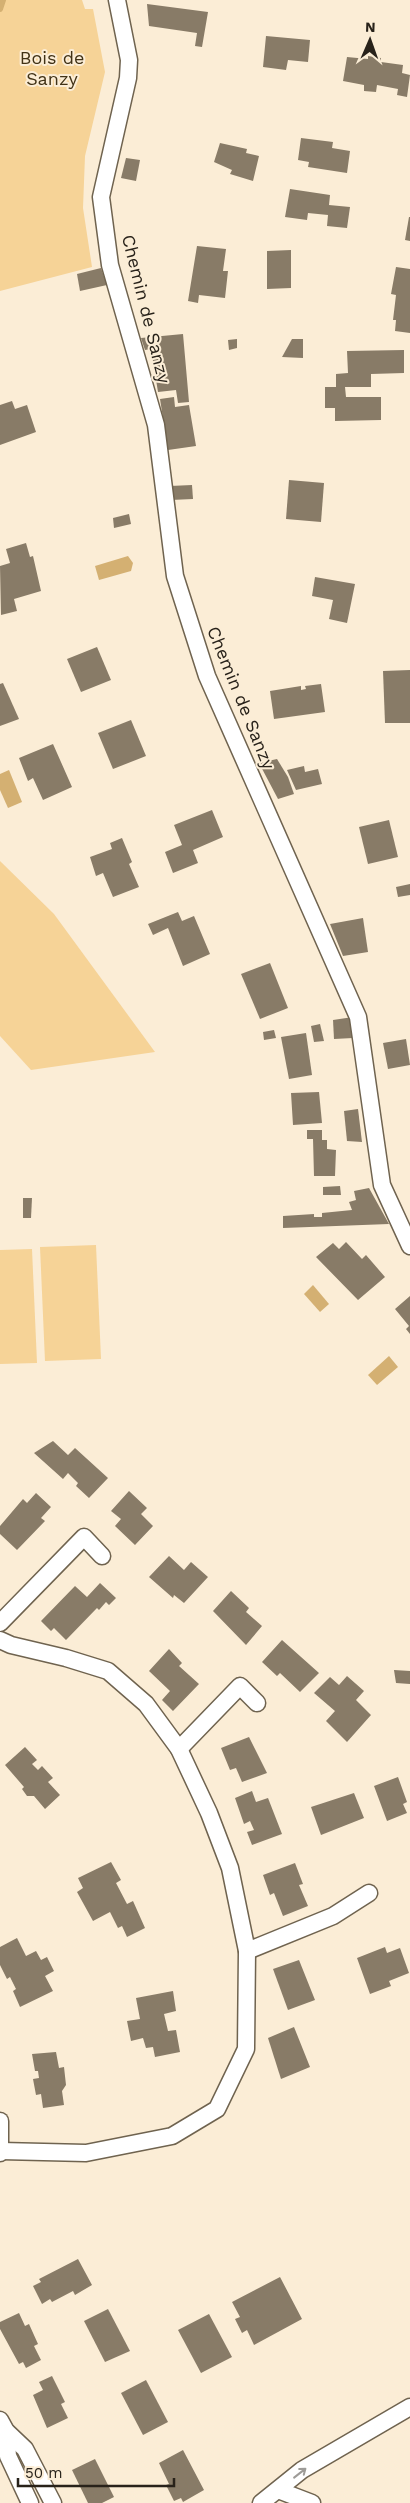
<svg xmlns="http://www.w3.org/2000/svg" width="410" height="2503" font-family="'Work Sans',sans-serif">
<rect width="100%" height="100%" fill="#fbedd6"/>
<g fill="#f6d397">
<polygon points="0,0 82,0 85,9 93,9 105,72 85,156 83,208 92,267 0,291"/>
<polygon points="0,861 54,914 155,1052 31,1070 0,1036"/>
<polygon points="96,1245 101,1359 45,1361 40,1247"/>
<polygon points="32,1249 37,1363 0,1364 0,1250"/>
</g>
<g fill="#d4b072">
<polygon points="128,556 133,563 131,571 99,580 95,566"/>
<polygon points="9,770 22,802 8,808 0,790 0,774"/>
<polygon points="313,1285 329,1304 320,1312 304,1294"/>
<polygon points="389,1356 398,1367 377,1385 368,1375"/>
</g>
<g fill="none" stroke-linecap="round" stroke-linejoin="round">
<polyline stroke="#d4b072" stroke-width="6" points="0,9 3,0"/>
</g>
<g fill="#887b67">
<polygon points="147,4 208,12 202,47 195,46 197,33 149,26"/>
<polygon points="266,36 310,40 308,62 288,60 286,70 263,67"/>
<polygon points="368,56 381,58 381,62 403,65 402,73 410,75 407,97 397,95 398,89 377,85 376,92 364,91 364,85 343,81 347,57 368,59"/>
<polygon points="301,138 333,142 332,148 350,151 347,173 308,167 309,162 298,160"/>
<polygon points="220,143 247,149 246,153 259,156 253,181 230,174 232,170 214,162"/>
<polygon points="126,158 140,160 136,181 121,178"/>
<polygon points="290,189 330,195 329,205 350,207 347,228 327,226 328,215 308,213 307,220 285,217"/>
<polygon points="409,217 410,217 410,241 405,240"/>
<polygon points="197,246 226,249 223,271 228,271 225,298 199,295 198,303 188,301"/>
<polygon points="291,250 291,288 267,289 267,251"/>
<polygon points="396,267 410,269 410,333 395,331 396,320 393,320 396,295 391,294"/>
<polygon points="101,268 107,285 80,291 77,274"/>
<polygon points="183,334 189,402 178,403 176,390 158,392 151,349 145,350 141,338"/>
<polygon points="237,339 237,348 229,350 228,340"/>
<polygon points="292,339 303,339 303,358 282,357"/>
<polygon points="404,350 404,373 371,374 371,387 345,387 346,397 381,397 381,420 335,421 335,408 325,408 325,387 336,387 336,374 348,373 347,351"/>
<polygon points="174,397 175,407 189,405 196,446 168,450 160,399"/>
<polygon points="12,401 15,409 27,405 36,432 0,445 0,405"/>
<polygon points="289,480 324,483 321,522 286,519"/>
<polygon points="192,485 193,499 171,500 170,486"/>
<polygon points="129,514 131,524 114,528 113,518"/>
<polygon points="26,543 30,557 33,556 41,591 14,599 17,611 1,615 0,566 10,563 6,549"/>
<polygon points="315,577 355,584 347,623 329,619 333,600 312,596"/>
<polygon points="97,647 111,680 81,692 67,659"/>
<polygon points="410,670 410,723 385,723 383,671"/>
<polygon points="3,683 19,719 0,726 0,684"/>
<polygon points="321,684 325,712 274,719 270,691 301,686 301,690 306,689 305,686"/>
<polygon points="131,720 146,756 113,769 98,733"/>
<polygon points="53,744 72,787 43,800 33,778 28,781 19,758"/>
<polygon points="277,759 288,777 294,794 278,799 259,763"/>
<polygon points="304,766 305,772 318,769 322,784 296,790 287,770"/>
<polygon points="212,810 223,837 193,850 198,863 173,873 165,852 182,845 174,825"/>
<polygon points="389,820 398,857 368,864 359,827"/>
<polygon points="122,838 132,862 129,864 139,887 113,897 103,873 96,876 90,857 112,849 110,843"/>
<polygon points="410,884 410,895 398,897 396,887"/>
<polygon points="178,912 182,921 194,916 210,954 183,966 168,928 153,935 148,924"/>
<polygon points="363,918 368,952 343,956 330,924"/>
<polygon points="270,963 288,1008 260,1019 241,974"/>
<polygon points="353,1017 353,1038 334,1039 333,1020"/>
<polygon points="320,1024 324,1041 314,1042 311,1026"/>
<polygon points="274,1030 276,1038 264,1040 263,1032"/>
<polygon points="306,1033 312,1075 289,1079 281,1037"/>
<polygon points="406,1039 410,1065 388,1069 383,1043"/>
<polygon points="319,1092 322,1123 293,1125 291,1093"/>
<polygon points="358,1109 362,1142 347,1141 344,1111"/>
<polygon points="307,1130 322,1130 322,1140 327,1140 327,1149 336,1150 335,1176 314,1176 313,1139 307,1139"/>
<polygon points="340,1186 341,1195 323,1195 323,1187"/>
<polygon points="369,1188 389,1224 283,1228 283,1216 314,1214 314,1217 322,1217 322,1213 352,1210 349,1202 356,1200 354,1191"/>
<polygon points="23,1198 32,1198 31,1218 23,1218"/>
<polygon points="346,1242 362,1259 366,1255 385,1277 358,1300 316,1257 333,1243 339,1249"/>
<polygon points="410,1296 410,1334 406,1329 409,1326 395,1309"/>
<polygon points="53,1441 68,1455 75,1448 108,1478 89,1498 76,1486 78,1483 68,1473 63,1479 34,1453"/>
<polygon points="129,1491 147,1508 141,1514 153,1526 135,1545 115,1526 121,1519 111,1511"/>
<polygon points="36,1493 51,1507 41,1518 45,1521 17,1550 0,1534 0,1526 23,1499 27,1503"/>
<polygon points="169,1556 184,1570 191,1562 208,1577 184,1603 174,1595 173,1598 149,1577"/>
<polygon points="100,1583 116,1598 109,1605 106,1602 99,1610 97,1608 66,1640 54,1628 51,1631 41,1621 75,1586 87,1597"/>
<polygon points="231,1591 249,1608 246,1612 262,1626 246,1645 213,1611"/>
<polygon points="282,1640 319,1673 300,1692 280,1673 277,1676 262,1662"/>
<polygon points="169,1649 182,1663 179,1666 199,1684 173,1711 162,1700 170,1691 149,1671"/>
<polygon points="394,1670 410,1671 410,1684 396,1683"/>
<polygon points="347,1676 364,1691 356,1700 371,1715 347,1742 326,1721 335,1711 314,1693 330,1677 339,1685"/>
<polygon points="249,1737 267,1773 242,1782 236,1768 230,1770 221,1748"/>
<polygon points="25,1747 37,1760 32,1764 38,1770 42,1766 53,1778 48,1782 60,1795 45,1809 34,1796 27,1796 22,1789 24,1787 5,1765"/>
<polygon points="398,1777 407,1802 403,1804 407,1813 387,1821 374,1786"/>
<polygon points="252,1791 256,1802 268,1798 282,1834 252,1845 247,1832 254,1830 250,1821 244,1824 235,1798"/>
<polygon points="354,1793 364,1818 321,1835 311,1807"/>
<polygon points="111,1862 121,1880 116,1883 127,1904 133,1901 145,1928 127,1937 122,1926 118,1928 110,1912 93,1921 77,1892 83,1888 78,1878"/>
<polygon points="295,1863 303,1884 299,1885 308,1906 283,1916 274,1893 270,1895 263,1875"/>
<polygon points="17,1938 26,1956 36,1951 41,1960 47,1957 54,1971 45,1976 53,1991 20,2007 13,1991 16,1989 10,1977 7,1979 0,1965 0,1947"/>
<polygon points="385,1947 387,1953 400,1948 409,1973 389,1981 391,1986 370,1994 357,1958"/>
<polygon points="299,1960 315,2000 288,2010 273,1969"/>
<polygon points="173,1991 176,2011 164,2014 168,2031 176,2030 180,2052 155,2057 153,2047 146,2048 143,2038 131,2041 127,2021 140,2019 136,1998"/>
<polygon points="294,2027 310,2067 281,2079 268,2038"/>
<polygon points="56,2052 59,2068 64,2067 66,2085 62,2091 64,2105 43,2108 41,2094 36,2095 33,2079 39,2078 38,2071 35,2071 32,2054"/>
<polygon points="78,2259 92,2285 75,2295 73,2291 52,2302 50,2299 42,2304 33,2286 41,2282 39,2279"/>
<polygon points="280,2277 302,2319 254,2345 247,2330 242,2333 235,2319 240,2317 232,2302"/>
<polygon points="108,2309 130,2351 105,2362 84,2321"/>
<polygon points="19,2313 25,2326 29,2324 38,2344 34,2346 41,2360 26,2368 23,2362 19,2364 0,2329 0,2322"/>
<polygon points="209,2314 232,2357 201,2373 178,2330"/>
<polygon points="52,2376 65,2402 61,2404 68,2418 47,2428 33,2395 43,2390 39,2382"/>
<polygon points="146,2380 168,2422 143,2435 121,2393"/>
<polygon points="183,2450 204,2490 183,2502 181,2498 174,2501 166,2485 169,2484 159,2463"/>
<polygon points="95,2459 114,2497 102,2503 88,2503 72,2470"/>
</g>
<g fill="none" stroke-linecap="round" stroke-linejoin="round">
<defs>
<g id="minor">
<polyline points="117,0 129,60 128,78 101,197 110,265 156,425 175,576 207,676 358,1017 382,1185 410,1246"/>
<polyline points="0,1623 84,1537 102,1556"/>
<polyline points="0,1640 11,1645 66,1658 108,1671 146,1704 179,1749 209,1813 230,1868 247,1951 246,2049 217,2109 172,2136 86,2153 1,2151"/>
<polyline points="179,1749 240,1686 257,1703"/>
<polyline points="247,1951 333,1916 369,1893"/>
<polyline points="0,2121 0,2153"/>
<polyline points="0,2420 6,2431 25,2449 53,2503"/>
<polyline points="6,2431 8,2456 30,2503"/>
<polyline points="278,2490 312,2503"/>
<polyline points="261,2503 302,2470 410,2407"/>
</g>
</defs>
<use href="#minor" stroke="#6f634f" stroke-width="19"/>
<use href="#minor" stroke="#fff" stroke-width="16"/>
</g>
<defs><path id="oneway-shaft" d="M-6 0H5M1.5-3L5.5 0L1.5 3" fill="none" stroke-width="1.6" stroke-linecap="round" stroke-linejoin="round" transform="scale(1.25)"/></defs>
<use stroke="#9e9c98" href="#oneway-shaft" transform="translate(300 2473) rotate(-38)"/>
<g text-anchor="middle" stroke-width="4" stroke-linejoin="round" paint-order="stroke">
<g font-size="18" fill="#413216" stroke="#fbedd6">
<text x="52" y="64">Bois de<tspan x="52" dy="21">Sanzy</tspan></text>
</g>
<g font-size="18" fill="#28221a" stroke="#fbedd6">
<text transform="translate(146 309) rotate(76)" y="6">Chemin de Sanzy</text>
<text transform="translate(241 698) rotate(68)" y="6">Chemin de Sanzy</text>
</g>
</g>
<g transform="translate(370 40) rotate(2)" stroke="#fbedd6" stroke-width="4" paint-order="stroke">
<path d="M0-4L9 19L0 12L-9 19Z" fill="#28221a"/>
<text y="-8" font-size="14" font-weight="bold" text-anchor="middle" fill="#28221a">N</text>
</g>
<path d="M18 2478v8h156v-8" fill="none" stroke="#28221a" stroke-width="2.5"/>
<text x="25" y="2478" font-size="15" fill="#28221a" stroke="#fbedd6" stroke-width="4" paint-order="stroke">50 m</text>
</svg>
